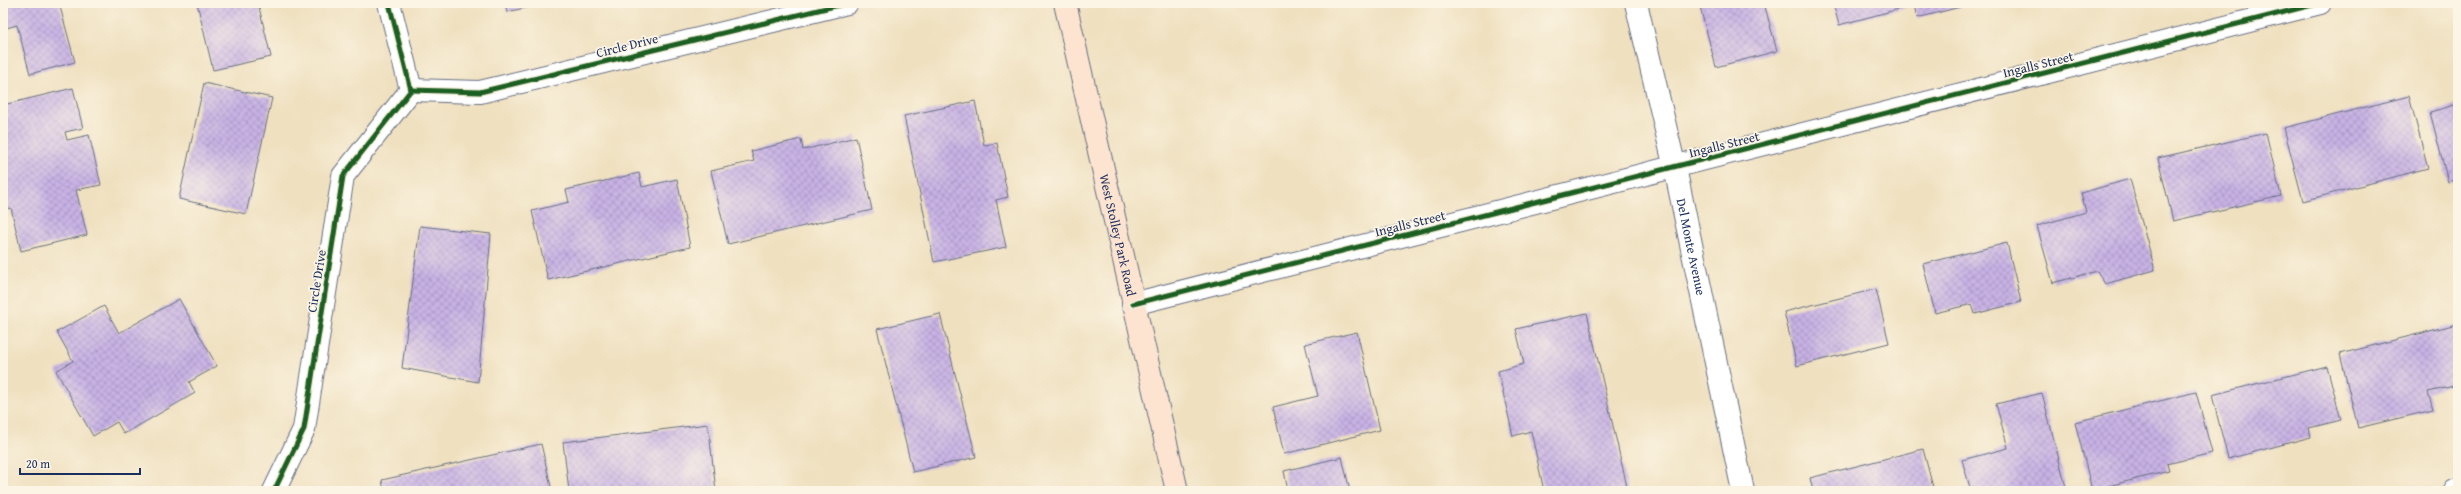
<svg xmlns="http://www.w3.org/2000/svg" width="2461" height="494" font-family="'Gentium Book Plus',serif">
<defs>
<pattern id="building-cross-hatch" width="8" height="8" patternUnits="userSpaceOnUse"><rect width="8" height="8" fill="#c9b3e5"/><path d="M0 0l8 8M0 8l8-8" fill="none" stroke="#a292bd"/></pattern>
</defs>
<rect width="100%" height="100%" fill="#fcf5e5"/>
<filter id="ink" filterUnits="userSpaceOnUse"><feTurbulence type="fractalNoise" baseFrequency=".025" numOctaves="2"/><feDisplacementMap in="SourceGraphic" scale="8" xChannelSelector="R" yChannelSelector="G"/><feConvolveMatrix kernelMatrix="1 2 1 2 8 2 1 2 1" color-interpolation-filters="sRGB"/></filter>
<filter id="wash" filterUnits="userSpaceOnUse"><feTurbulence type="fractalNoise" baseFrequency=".012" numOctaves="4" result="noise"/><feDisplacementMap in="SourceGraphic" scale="16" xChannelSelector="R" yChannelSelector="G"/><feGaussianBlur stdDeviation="0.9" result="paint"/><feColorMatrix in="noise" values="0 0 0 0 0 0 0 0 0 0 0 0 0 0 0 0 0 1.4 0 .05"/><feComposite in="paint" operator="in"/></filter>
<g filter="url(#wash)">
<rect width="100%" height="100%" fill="#efe0bf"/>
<g id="blocks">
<g fill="url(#building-cross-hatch)">
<polygon points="3,3 59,3 75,62 30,74 17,25 3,29"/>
<polygon points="197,3 258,3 271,57 213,70"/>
<polygon points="505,3 542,3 542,4 507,12"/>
<polygon points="1699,3 1764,3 1777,51 1716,67"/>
<polygon points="1833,3 1967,3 1968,5 1917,18 1914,5 1839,25"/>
<polygon points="204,83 272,98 246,214 179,199"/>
<polygon points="73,88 83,128 65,132 67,140 89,135 101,185 76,190 87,235 21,251 11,208 3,210 3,105"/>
<polygon points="2409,96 2428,168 2303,201 2284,128"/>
<polygon points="975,101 984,145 997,143 1008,197 996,200 1006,247 934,262 904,116"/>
<polygon points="2458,104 2458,179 2448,182 2430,112"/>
<polygon points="2266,133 2281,196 2173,221 2158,158"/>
<polygon points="856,137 872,210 728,244 711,171 754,161 751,151 801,139 803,150"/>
<polygon points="639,173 642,187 677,179 690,247 548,280 532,211 569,202 566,190"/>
<polygon points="2130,179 2155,270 2105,284 2097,271 2053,283 2037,226 2086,212 2081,193"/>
<polygon points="420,226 491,234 478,382 402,368"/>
<polygon points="2007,243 2021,302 1975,314 1972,304 1935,313 1923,264"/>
<polygon points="1876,289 1889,343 1797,366 1784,312"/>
<polygon points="179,299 217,366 189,382 195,393 124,434 117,422 93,436 56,371 73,361 57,332 104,306 119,333"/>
<polygon points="1587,313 1628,491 1544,491 1531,431 1513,436 1498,371 1524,364 1516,329"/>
<polygon points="940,314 976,457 913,472 877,329"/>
<polygon points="2457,324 2458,385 2428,392 2433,410 2358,428 2340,354"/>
<polygon points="1357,332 1380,430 1284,454 1273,407 1318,396 1305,344"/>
<polygon points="2327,366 2341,420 2309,428 2311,437 2228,459 2212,395"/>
<polygon points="2196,392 2212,453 2167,464 2169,471 2092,490 2075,422"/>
<polygon points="2042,393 2067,491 1971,491 1962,460 2008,448 1996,404"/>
<polygon points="708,424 716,491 569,491 563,442"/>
<polygon points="541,444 552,491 384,491 382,480"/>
<polygon points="1923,449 1934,491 1813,491 1810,478"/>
<polygon points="1342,457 1350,491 1288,491 1284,471"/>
</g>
</g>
</g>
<g filter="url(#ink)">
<use href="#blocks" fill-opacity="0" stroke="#656d80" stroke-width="1"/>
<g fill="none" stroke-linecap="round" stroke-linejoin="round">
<defs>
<g id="street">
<path id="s1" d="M1636 3 1675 168 1743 491"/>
<polyline points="411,90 480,92 847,3"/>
<polyline points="1133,304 2320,3"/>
<polyline points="274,491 304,429 343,176 411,90 389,3"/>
<polyline points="2455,491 2458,490"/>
</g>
<g id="secondary">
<path id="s2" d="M1065 3 1177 491"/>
</g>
</defs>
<use href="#street" stroke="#656d80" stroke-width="24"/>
<use href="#secondary" stroke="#656d80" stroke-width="24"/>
<use href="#street" stroke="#fff" stroke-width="22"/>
<use href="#secondary" stroke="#fde4d1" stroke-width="22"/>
<defs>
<g id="cycleway">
<polyline points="411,90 480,92 847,3"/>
<polyline points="1133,304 2320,3"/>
<polyline points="274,491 304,429 343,176 411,90 389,3"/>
</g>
</defs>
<use href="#cycleway" stroke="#fcf5e5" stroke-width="8"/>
<use href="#cycleway" stroke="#1b5e20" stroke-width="5"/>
</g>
</g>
<g text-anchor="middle" stroke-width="3.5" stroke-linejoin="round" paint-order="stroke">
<g font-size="13" fill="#1b2f5e" stroke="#fcf5e5">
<text transform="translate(627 45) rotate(-14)" y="5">Circle Drive</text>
<text transform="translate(2038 64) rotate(-14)" y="5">Ingalls Street</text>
<text transform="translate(1724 144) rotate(-14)" y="5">Ingalls Street</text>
<text transform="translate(1410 223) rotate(-14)" y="5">Ingalls Street</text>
<text dy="5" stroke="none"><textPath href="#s2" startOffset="238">West Stolley Park Road</textPath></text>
<text dy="5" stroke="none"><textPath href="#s1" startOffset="250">Del Monte Avenue</textPath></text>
<text transform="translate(316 281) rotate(-81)" y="5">Circle Drive</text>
</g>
</g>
<rect width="2461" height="494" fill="none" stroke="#fcf5e5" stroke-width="16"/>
<path d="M20 468v6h120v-6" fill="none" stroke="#1b2f5e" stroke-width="2"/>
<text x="26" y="468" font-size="12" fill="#1b2f5e" stroke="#fcf5e5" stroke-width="3" paint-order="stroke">20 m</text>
</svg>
